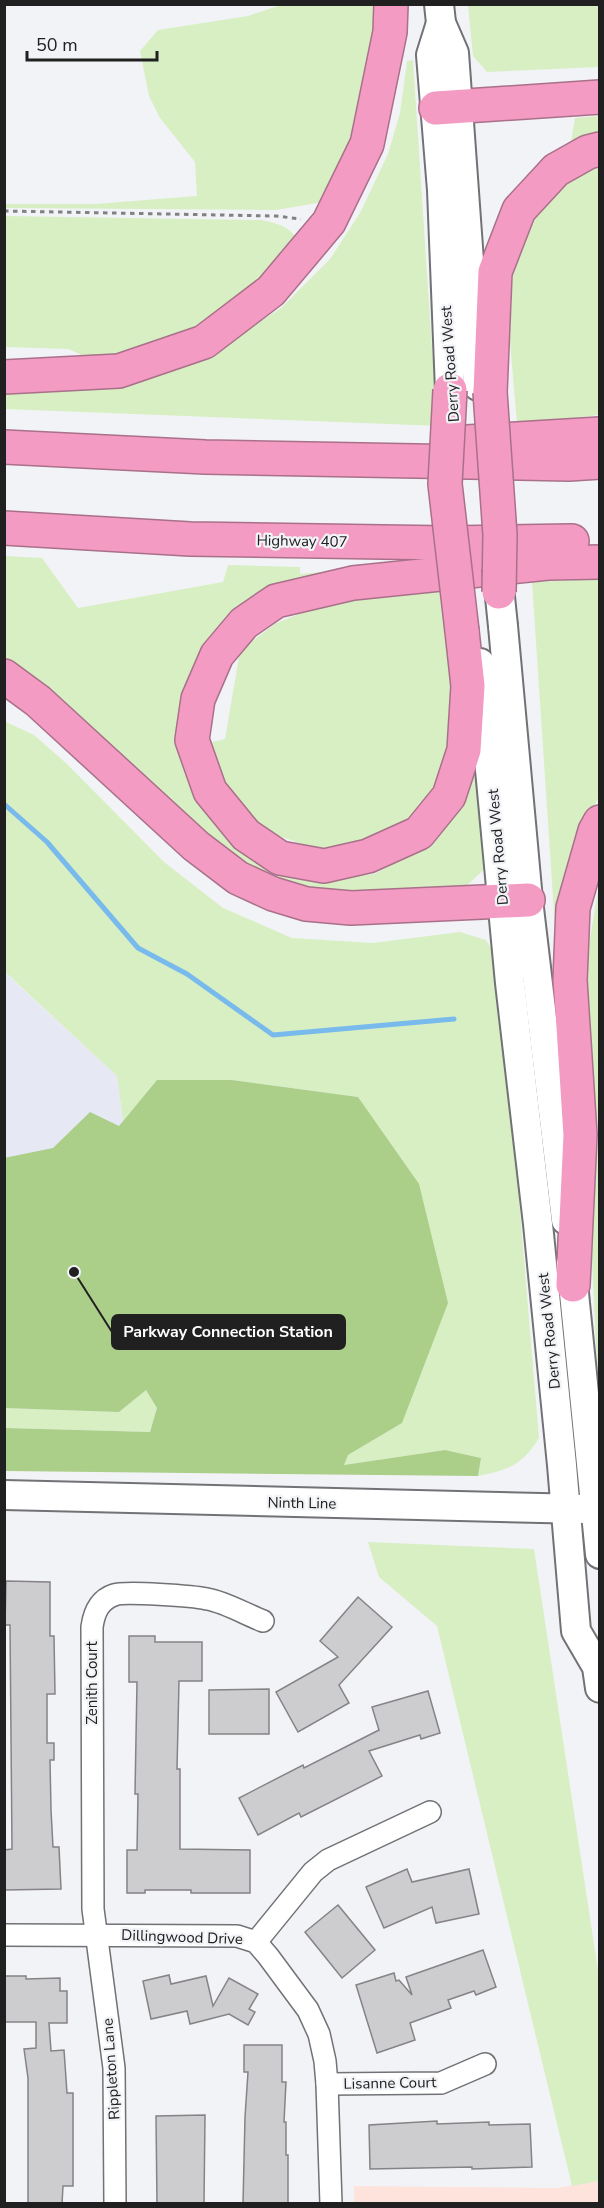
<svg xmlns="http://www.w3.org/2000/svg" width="604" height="2208" font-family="'Nunito Sans',sans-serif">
<rect width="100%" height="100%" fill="#f2f3f6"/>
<polygon fill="#fde3dc" points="599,2181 599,2203 354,2203 354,2186 556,2188"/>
<polygon fill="#e6e9f3" points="4,972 117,1076 163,1425 5,1424"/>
<g fill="#d8efc4">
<polygon points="281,5 378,5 363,135 329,201 276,210 5,208 5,204 95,204 197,196 195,162 160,118 149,96 140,51 158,30 248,16"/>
<polygon points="468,5 599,5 599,67 487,72 473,56"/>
<polygon points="413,60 432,350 440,426 5,409 5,393 219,349 281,308 330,259 360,213 388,154 400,113 407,61"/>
<polygon points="599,116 599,136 570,148 575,118"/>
<polygon points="599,167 599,415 517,424 510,342 513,269 533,219 564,182"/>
<path d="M5 216 262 220C284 225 294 228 302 250L216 324 98 363 69 349 5 347Z"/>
<polygon points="5,556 42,558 78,608 223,582 228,565 300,567 300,574 332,571 238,617 191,774 322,879 374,874 430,845 462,808 473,778 483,777 492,862 463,889 351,900 240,868 5,665"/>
<polygon points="599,579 599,797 585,823 556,943 532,582"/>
<polygon points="453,588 451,768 422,814 364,846 319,850 265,831 233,800 214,763 212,742 225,739 240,651 276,623 336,600"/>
<path d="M4 721 34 735 67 764 164 862 223 908 292 938 373 943 460 932 486 940 499 961 539 1438C522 1465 509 1470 478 1476L481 1458 445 1450 344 1465 348 1455 402 1423 358 1097 232 1080H157L123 1121 117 1076 5 972Z"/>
<polygon points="599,885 599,1409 588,1177 587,956"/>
<polygon points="146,1390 157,1407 150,1432 5,1428 5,1408 119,1412"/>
<polygon points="368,1542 534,1549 599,1977 599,2181 572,2186 437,1626 379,1577"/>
</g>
<polygon fill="#abce89" points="157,1080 232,1080 358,1097 419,1184 448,1303 402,1423 348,1455 344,1465 445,1450 481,1458 478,1476 5,1471 5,1428 150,1432 157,1408 146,1390 119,1412 5,1408 4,1158 53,1148 90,1112 119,1126"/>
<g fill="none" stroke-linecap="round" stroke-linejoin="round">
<polyline stroke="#79baed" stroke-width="5" points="4,804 47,842 138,948 187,974 273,1035 454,1019"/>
</g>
<g fill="#cdcccf" stroke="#858386" stroke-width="1.5">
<polygon points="6,1581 50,1582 50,1636 54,1636 55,1694 47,1694 47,1743 54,1743 54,1760 50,1760 51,1810 53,1847 59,1847 61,1889 4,1890 4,1850 12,1849 10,1625 5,1625"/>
<polygon points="358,1597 392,1627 339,1685 349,1703 298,1732 276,1692 338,1657 320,1641"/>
<polygon points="129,1636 155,1636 155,1642 202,1642 202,1681 179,1681 177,1769 180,1769 180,1849 250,1850 250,1893 191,1893 191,1890 145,1890 145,1893 127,1893 127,1850 137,1850 138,1794 135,1794 137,1682 129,1682"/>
<polygon points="269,1689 269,1734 209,1734 209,1690"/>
<polygon points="428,1691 440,1733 421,1739 420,1735 369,1751 382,1776 301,1817 299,1813 258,1835 239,1798 303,1765 304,1768 379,1730 372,1707"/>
<polygon points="407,1869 412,1882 469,1869 479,1914 436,1923 432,1907 384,1928 366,1887"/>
<polygon points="338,1905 375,1950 342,1978 305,1932"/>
<polygon points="483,1950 496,1987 476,1995 474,1991 448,2000 451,2008 410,2023 415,2040 377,2053 356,1985 394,1973 396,1981 399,1980 412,1995 406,1977"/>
<polygon points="169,1975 171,1984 206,1976 213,2006 229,1978 258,1994 249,2009 255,2012 248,2025 229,2014 190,2024 187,2011 151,2019 143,1981"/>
<polygon points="4,1976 26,1976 26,1979 60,1978 60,1991 67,1991 67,2023 49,2023 51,2051 64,2050 67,2093 73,2093 73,2186 63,2186 62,2204 28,2204 28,2078 24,2049 36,2048 36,2022 4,2022"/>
<polygon points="244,2045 282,2045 282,2082 286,2082 284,2122 286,2122 286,2155 288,2155 288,2204 243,2204 245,2117 248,2072 244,2072"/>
<polygon points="205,2115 204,2204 157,2204 156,2116"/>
<polygon points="437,2121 437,2124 489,2122 489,2125 530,2124 532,2167 472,2169 472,2167 370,2169 369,2125"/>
</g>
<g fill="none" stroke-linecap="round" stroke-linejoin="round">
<defs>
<g id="minor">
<polyline points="4,1935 237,1936 256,1942 268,1956 308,2010 319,2034 325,2061 327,2084 331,2204"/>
<polyline points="256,1942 313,1872 328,1860 430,1812"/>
<polyline points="327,2084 441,2083 485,2064"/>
<path d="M115 2204 114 2068 93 1909 92 1627C94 1613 99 1600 114 1595 124 1591 194 1596 207 1599 225 1602 245 1614 263 1621"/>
</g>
<g id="secondary">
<polyline points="439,4 441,23 454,53 478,386"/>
<polyline points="441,23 431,55 442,190 450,390"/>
<polyline points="503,626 528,900 566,1220"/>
<polyline points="480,663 510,983 538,1224 562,1465 576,1631 597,1667 600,1688"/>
<polyline points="571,1263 600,1554"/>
<polyline points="4,1495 585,1509"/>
</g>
<g id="motorway">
<polyline points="436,108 600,97"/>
<polyline points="4,377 119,371 204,342 271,291 329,222 367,144 390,32 391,4"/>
<polyline points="490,392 495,272 519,210 556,170 588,152 600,149"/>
<polyline points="467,442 600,434"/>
<polyline points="4,447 205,457 569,464 600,462"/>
<polyline points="4,528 190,539 448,543 572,541"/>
<polyline points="462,631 468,686 464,750 449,796 419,833 368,856 324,866 280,858 246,835 210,791 192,740 198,699 217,655 244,623 276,601 353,583 548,563 600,562"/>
<polyline points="4,676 38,701 196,846 238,878 273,894 306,904 351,908 528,900"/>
<polyline points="573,1285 580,1135 570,980 573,908 595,831 600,822"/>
</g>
</defs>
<use href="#minor" stroke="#717275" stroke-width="24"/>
<use href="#secondary" stroke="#717275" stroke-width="32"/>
<use href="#motorway" stroke="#a9708a" stroke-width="36"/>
<polyline stroke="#808183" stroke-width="3" stroke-dasharray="4.5 4.5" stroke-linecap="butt" points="4,211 276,216 301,219"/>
<use href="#minor" stroke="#fff" stroke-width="21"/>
<use href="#secondary" stroke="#fff" stroke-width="28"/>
<use href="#motorway" stroke="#f39bc3" stroke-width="33"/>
<defs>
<polyline id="secondary-bridge" points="497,568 503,626"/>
<g id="motorway-bridge">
<polyline points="450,390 445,484 462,631"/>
<polyline points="490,392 500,535 499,592"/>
</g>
</defs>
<use href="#secondary-bridge" stroke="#717275" stroke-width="32" stroke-linecap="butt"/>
<use href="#motorway-bridge" stroke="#a9708a" stroke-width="36" stroke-linecap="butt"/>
<use href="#secondary-bridge" stroke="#fff" stroke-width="28"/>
<use href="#motorway-bridge" stroke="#f39bc3" stroke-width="33"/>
</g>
<g text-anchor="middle" stroke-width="4.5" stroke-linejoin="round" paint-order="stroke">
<g font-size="15" fill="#202021" stroke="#f2f3f6">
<text transform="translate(450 364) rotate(-94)" y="5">Derry Road West</text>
<text transform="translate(302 541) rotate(1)" y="5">Highway 407</text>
<text transform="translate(498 847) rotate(-95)" y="5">Derry Road West</text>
<text transform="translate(549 1331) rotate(-96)" y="5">Derry Road West</text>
<text transform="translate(302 1503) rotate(1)" y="5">Ninth Line</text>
<text transform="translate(92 1683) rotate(-90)" y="5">Zenith Court</text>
<text transform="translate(182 1937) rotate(2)" y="5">Dillingwood Drive</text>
<text transform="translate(111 2069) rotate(-94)" y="5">Rippleton Lane</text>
<text transform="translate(390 2083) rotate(-1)" y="5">Lisanne Court</text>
</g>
</g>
<path fill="none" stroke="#202021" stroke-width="2" d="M74 1272L112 1332"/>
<circle fill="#202021" stroke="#f2f3f6" stroke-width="2" cx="74" cy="1272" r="6"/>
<rect fill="#202021" stroke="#202021" stroke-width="2" x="112" y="1315" width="233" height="34" rx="6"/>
<g font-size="16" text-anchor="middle" font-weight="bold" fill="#fff">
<text x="228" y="1337">Parkway Connection Station</text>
</g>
<rect width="604" height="2208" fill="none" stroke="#202021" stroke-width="12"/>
<path d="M27 51v9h130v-9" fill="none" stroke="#202021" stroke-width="3"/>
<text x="36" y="51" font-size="18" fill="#202021" stroke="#f2f3f6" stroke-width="4.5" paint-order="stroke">50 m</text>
</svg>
